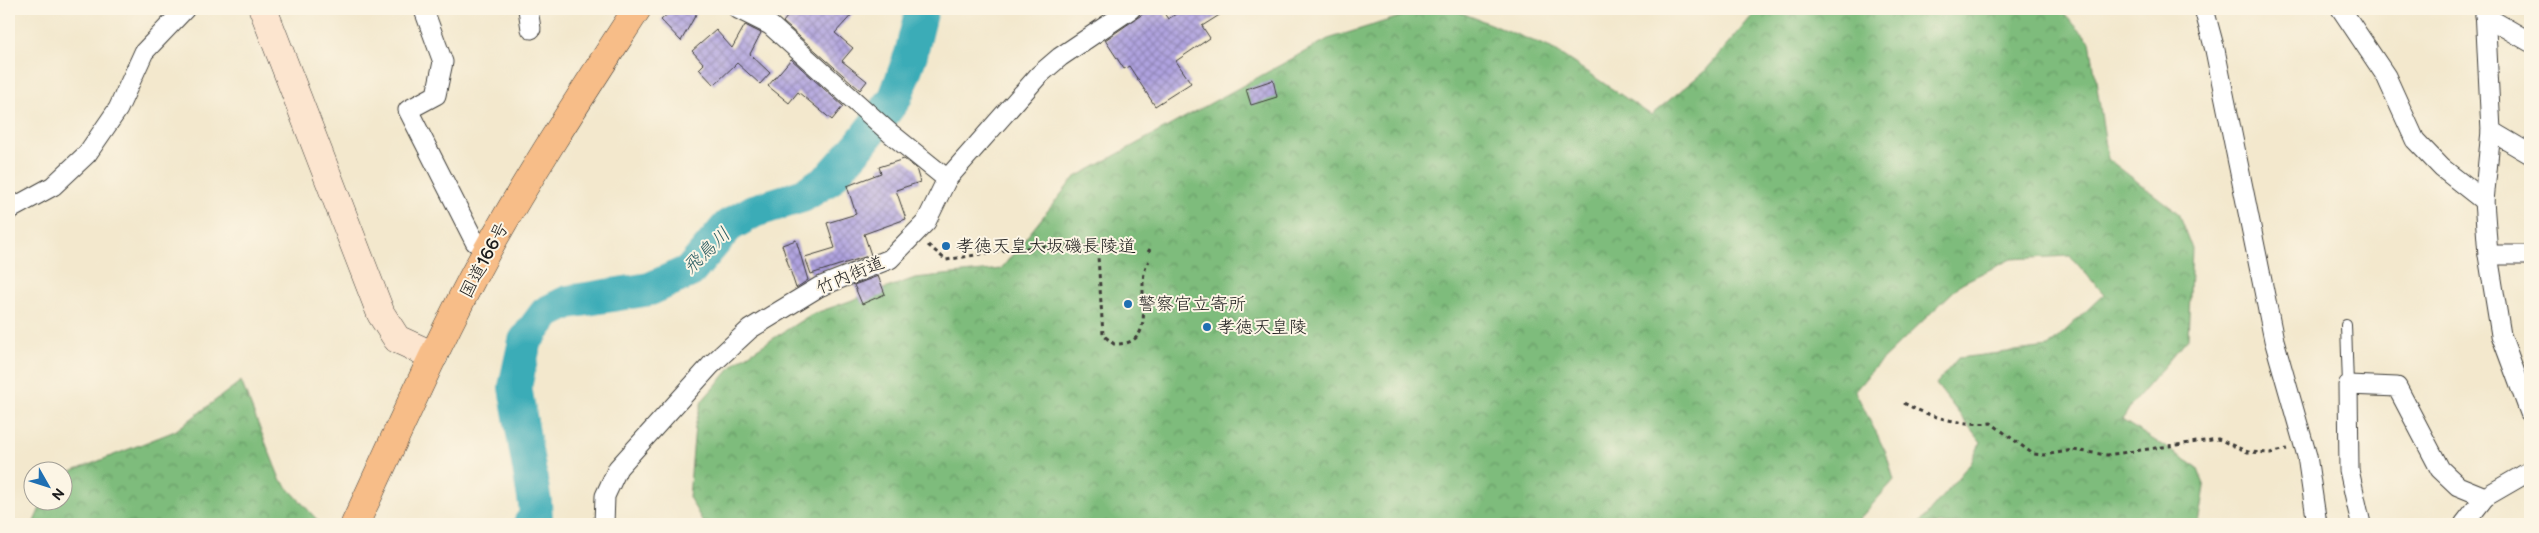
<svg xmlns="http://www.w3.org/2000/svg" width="2539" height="533" font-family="'Balsamiq Sans','Klee One',sans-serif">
<defs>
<pattern id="forest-crowns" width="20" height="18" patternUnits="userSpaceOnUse" patternTransform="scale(1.25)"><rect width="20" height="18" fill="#7ebc7c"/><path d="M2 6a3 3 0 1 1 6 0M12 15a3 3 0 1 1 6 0" fill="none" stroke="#669865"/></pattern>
<pattern id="building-cross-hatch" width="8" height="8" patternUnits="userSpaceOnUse" patternTransform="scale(1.25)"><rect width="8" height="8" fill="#afa2df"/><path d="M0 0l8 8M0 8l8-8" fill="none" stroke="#8e83b4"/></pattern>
</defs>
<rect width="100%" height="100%" fill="#fcf5e5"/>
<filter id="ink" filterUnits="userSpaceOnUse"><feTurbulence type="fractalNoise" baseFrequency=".02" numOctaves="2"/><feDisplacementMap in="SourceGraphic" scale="10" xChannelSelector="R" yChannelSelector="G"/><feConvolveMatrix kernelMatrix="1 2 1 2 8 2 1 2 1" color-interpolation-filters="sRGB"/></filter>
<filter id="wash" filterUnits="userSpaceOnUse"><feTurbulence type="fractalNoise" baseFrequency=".0096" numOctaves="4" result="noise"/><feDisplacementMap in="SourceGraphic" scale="20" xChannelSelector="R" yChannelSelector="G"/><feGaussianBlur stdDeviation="1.12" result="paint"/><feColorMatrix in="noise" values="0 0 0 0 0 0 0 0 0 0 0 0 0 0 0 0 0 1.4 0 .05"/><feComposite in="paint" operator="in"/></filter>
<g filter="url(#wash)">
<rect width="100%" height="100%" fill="#f3e8cd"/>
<g fill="url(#forest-crowns)" stroke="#4d6c4c">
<polygon points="1425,9 1452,9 1551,48 1651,115 1706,70 1758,9 2059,9 2090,41 2108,159 2178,213 2192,249 2188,338 2132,404 2122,420 2197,467 2205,487 2199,524 1919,524 1971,462 1981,442 1936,384 1958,358 2048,347 2104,294 2070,256 2011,259 1962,283 1875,367 1855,391 1886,453 1894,480 1855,524 704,524 689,497 695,426 702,401 735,363 810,315 915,278 1001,269 1074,178 1328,39"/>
<polygon points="241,381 280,479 321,524 33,524 43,501 62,500 63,475 175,431"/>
</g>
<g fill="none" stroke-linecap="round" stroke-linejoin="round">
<polyline stroke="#3bacb7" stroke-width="34" points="530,524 536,520 535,503 515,387 525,341 546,313 568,302 650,289 690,271 728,226 754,211 802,196 829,179 861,143 895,98 911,54 922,9"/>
</g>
<g id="blocks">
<g fill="url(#building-cross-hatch)">
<polygon points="673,9 699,9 681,41 661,20"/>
<polygon points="780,9 857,9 835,33 853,48 842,61 867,81 860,90 783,22 787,17"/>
<polygon points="1150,9 1161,9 1168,19 1184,9 1229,9 1202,26 1210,38 1176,61 1191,83 1155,106 1129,66 1124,69 1105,40"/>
<polygon points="745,25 761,33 750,54 770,73 760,84 737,63 714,85 699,69 704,64 692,51 716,30 732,48"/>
<polygon points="791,59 843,106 832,120 798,92 789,103 768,86"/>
<polygon points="1273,80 1277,97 1251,105 1246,89"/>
<polygon points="904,159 916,168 920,182 896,190 906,219 864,234 871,255 811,274 805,257 835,248 827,223 856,214 847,186 881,173 879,167"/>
<polygon points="796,240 808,280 796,288 782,245"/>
<polygon points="878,276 885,294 862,304 854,285"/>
</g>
</g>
</g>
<g filter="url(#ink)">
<use href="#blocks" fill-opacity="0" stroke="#3c3b37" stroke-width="1"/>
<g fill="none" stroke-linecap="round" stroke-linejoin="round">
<defs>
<polyline id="lane" points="2346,325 2348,385"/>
<g id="street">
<polyline points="428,9 425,13 443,62 436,95 408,110 475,242 487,251"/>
<polyline points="528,9 531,29"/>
<polyline points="738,9 770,25 890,133 947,179"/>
<polyline points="2204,9 2215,50 2274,340 2307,456 2317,524"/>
<polyline points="2341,9 2386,76 2415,140 2442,168 2484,201"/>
<polyline points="2485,9 2491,131 2484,201 2488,255 2501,335 2530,413"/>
<polyline points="2485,16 2530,42"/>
<polyline points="2491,131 2530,154"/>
<polyline points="9,210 53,186 87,154 118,109 144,52 185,9"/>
<polyline points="2488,255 2530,255"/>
<polyline points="604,524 605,496 618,468 711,365 750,329 819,287 890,259 926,222 947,179 1039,75 1060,57 1131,9"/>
<polyline points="2361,524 2349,470 2348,385 2397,387 2440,469 2458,486 2485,497 2530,471"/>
<polyline points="2464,524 2485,497"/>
</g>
<polyline id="secondary" points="263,9 381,314 397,339 434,356"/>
<path id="highway" d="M355 524C398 432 439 338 488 249 534 167 586 88 637 9"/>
</defs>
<use href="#lane" stroke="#3c3b37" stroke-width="12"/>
<use href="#street" stroke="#3c3b37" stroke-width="21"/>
<use href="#secondary" stroke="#3c3b37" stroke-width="29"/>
<use href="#highway" stroke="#3c3b37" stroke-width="29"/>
<g stroke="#3c3b37" stroke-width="3" stroke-dasharray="4 4" stroke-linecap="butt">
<path d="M928 245 946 260C993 252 1044 242 1093 247L1098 256 1103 335 1114 344C1164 346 1131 286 1149 261"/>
<polyline points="1148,252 1150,249"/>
<path d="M1904 403C1928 417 1963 426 1991 423L2033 454 2045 455 2073 450 2107 455 2218 439 2248 452 2270 453 2287 449"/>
</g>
<use href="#lane" stroke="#fff" stroke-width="10"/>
<use href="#street" stroke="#fff" stroke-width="19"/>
<use href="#secondary" stroke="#fce5cf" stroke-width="28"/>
<use href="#highway" stroke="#f7bd88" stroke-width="28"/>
</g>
</g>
<g fill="#1f6fb2" stroke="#fcf5e5" stroke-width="2">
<circle cx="946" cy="246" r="5"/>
<circle cx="1128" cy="304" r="5"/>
<circle cx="1207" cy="327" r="5"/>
</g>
<g text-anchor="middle" stroke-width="4" stroke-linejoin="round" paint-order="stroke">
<g font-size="18" fill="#1c1c1c" stroke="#fcf5e5" text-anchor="start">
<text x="956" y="252">孝徳天皇大坂磯長陵道</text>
<text x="1138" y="310">警察官立寄所</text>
<text x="1217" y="333">孝徳天皇陵</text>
</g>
<g font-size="18" fill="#1c1c1c" stroke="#fcf5e5">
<text transform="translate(484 260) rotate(-62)" y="6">国道166号</text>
<text transform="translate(850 275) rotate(-23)" y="6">竹内街道</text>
</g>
<g font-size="19" font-style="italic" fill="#2a5d62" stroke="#fcf5e5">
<text transform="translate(706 250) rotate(-44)" y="7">飛鳥川</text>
</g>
</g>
<rect width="2539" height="533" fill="none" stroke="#fcf5e5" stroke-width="30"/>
<g transform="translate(48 486) rotate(129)"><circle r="24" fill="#fcf5e5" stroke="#a29e95"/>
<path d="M0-4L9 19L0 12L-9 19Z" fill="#1f6fb2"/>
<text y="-8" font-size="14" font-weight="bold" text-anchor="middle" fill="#1c1c1c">N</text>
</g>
</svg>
